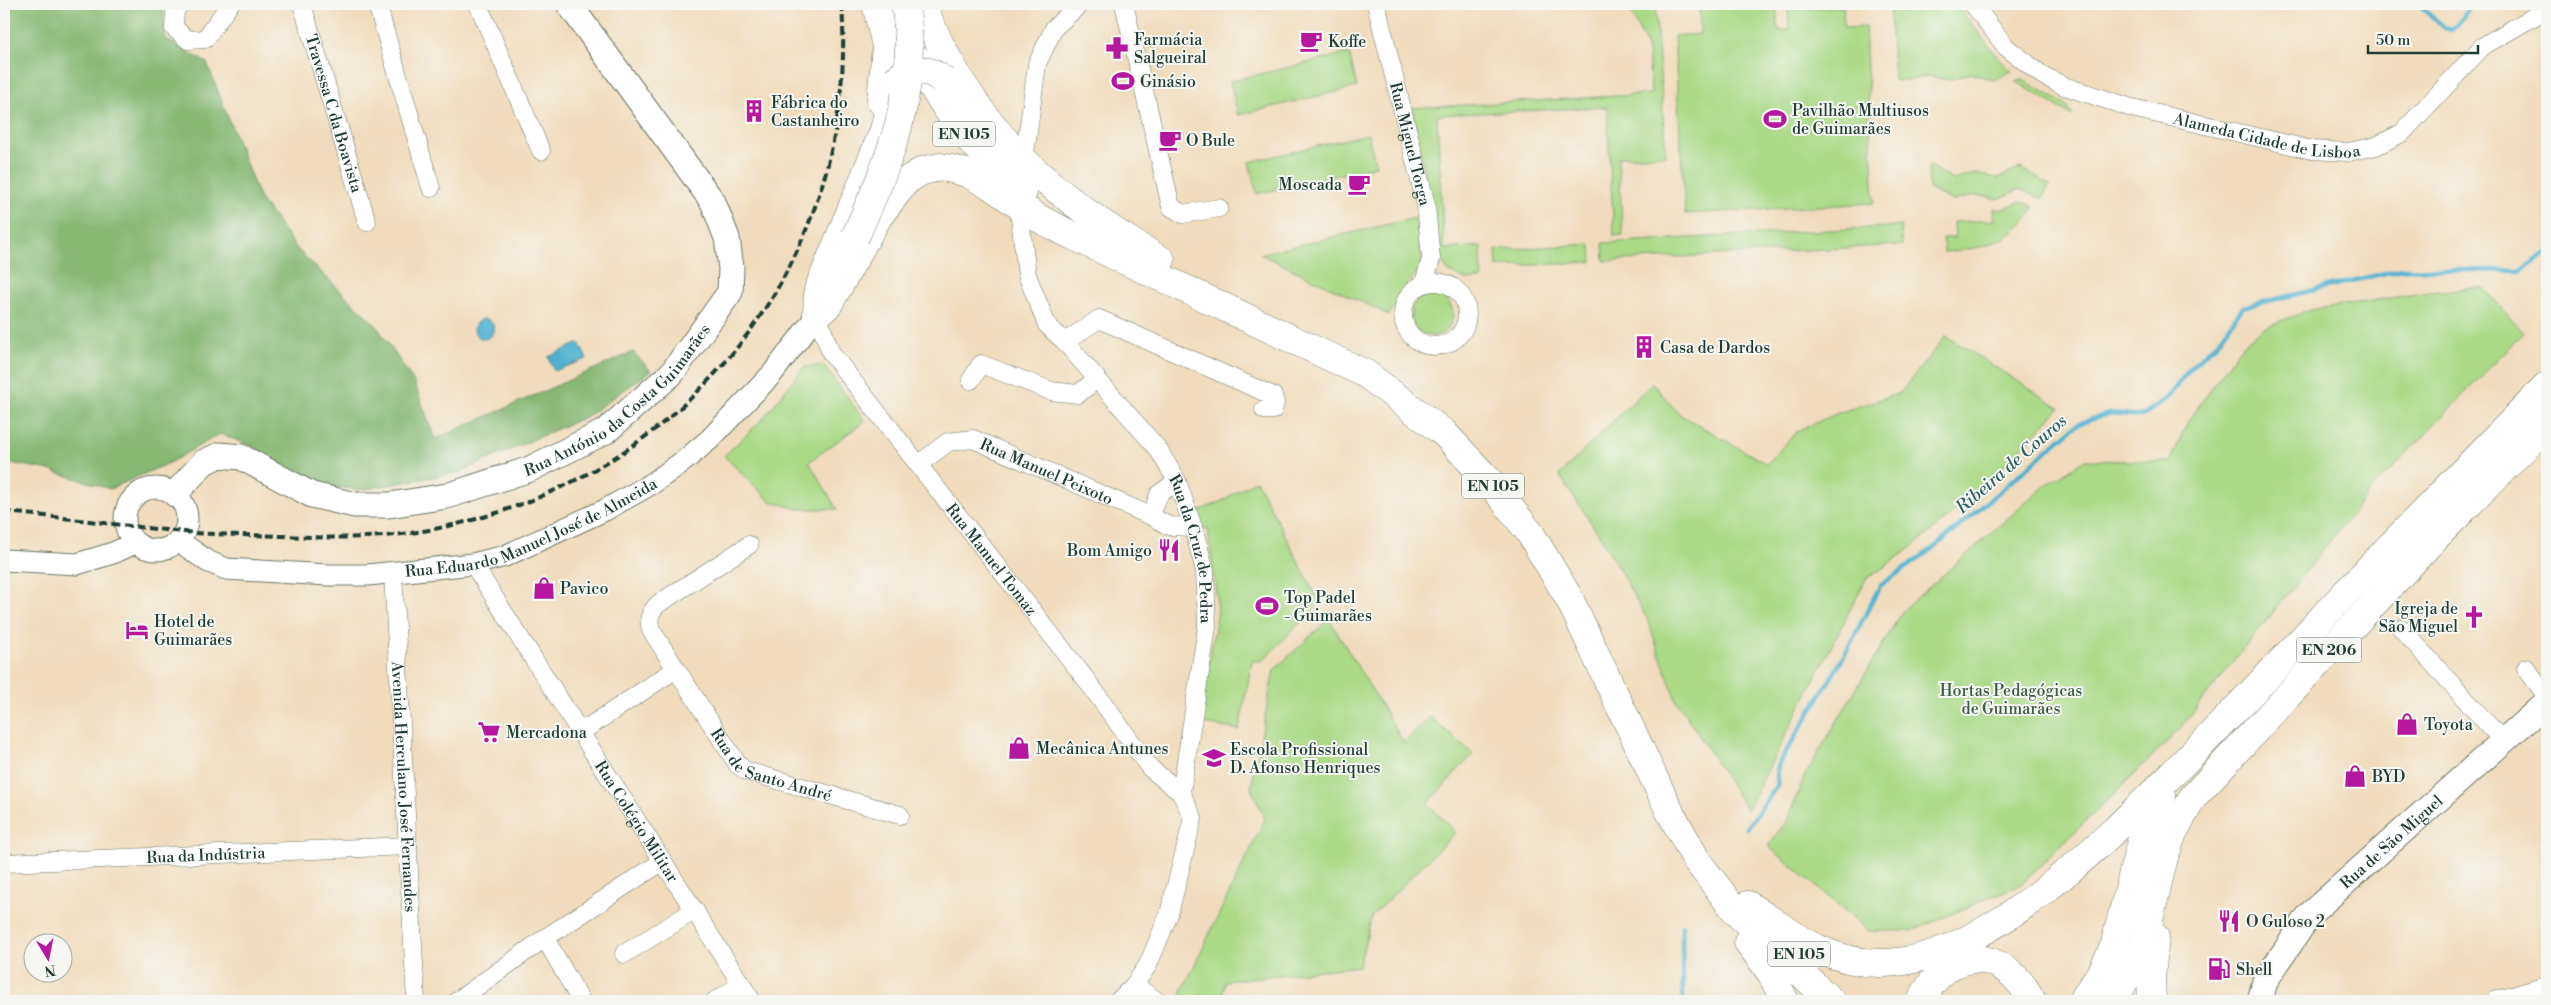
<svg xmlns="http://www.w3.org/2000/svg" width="2551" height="1005" font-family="'Libre Bodoni',serif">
<rect width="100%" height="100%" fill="#f6f6f2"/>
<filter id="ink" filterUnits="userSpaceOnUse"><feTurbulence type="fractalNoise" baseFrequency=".02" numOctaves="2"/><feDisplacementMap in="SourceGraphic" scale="10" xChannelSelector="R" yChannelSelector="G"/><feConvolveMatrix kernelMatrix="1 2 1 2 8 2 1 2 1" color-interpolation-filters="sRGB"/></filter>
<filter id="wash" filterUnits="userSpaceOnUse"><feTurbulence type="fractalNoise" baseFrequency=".0096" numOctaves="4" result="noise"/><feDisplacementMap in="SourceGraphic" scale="20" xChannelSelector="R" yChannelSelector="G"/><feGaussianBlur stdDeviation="1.12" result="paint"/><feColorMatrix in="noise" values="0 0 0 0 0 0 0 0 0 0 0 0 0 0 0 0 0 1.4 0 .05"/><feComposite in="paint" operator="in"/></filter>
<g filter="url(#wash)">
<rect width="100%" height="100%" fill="#f0dcbc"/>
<g fill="#abd986" stroke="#658b5d">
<polygon points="1630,4 1655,4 1666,155 1618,157 1623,235 1614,236 1607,107 1437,115 1444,249 1481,246 1482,279 1465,280 1448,271 1444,265 1438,247 1412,108 1651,94 1648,49 1631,13"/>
<polygon points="1699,4 1776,4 1778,30 1789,30 1788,9 1843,6 1844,28 1865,27 1874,203 1685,214 1674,36 1700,34"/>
<polygon points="1889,4 1956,4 1999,59 2012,71 1994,80 1970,73 1949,80 1928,76 1906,81 1894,80"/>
<polygon points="1349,53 1357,87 1238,115 1230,81"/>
<polygon points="2021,79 2065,104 2073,116 2015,81"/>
<polygon points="1368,134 1376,166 1257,194 1249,162"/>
<polygon points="1928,165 1953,180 1975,174 1998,178 2021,168 2050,185 2042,199 2020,189 1999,199 1976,195 1953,201 1929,189"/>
<path d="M2021 201 2035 207C2010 244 1986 248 1944 252L1943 238H1955L1954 222 1995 220 1994 208 2000 210Z"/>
<polygon points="1415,218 1423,265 1408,283 1389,315 1260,254"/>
<polygon points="1901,226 1902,245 1604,261 1603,243"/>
<polygon points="1591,244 1592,262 1497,267 1496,250"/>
<polygon points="2483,287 2523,333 2370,491 2178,731 2021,884 1912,931 1869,931 1768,846 1788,819 1804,777 1903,610 2046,485 2085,460 2170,462 2189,419 2244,343 2265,327 2310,310 2430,292"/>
<circle cx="1432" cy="315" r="21"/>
<path d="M1946 336 2060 408C2002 469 1937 534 1866 579L1747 810 1676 700 1647 619 1602 539 1559 475 1652 383 1679 414 1767 464 1797 431 1838 413 1900 393Z"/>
<polygon points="823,365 865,421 809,462 837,509 797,509 770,501 724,456 762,420 804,367"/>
<polygon points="1256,480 1320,603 1262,661 1252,661 1239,730 1199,723 1218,610 1208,528 1200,529 1194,513 1220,502"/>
<polygon points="1329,619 1404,743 1430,717 1473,754 1427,804 1456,832 1372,916 1359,966 1225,981 1222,1001 1189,1001 1181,993 1265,819 1251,788 1274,670"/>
</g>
<polygon fill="#88b973" stroke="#547b54" points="4,4 167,4 163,10 166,39 207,63 259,197 298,250 376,325 414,382 435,439 633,352 651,371 589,415 460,472 361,490 311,484 254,447 220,434 171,462 110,489 45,469 4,462"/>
<g fill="#50b1cf" stroke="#387782">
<circle cx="484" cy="329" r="10"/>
<polygon points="579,343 587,359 554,371 548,357"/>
</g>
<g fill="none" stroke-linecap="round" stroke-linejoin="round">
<g stroke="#50b1cf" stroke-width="4.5">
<path d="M2417 4 2445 28 2451 30C2462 23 2465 10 2475 4"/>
<polyline points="1747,828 1777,786 1778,765 1843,658 1880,586 1936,546 2078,424 2111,413 2142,416 2168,397 2191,367 2218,342 2243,307 2402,269 2520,271 2547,253"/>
<polyline points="1682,926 1683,1001"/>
</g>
</g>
</g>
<g filter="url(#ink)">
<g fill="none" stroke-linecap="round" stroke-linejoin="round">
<defs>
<g id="minor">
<polyline points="180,4 175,10 174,28 188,40 205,39 230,4"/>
<path id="s1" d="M302 4 367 222"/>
<polyline points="377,4 431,188"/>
<polyline points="478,4 541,151"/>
<polyline points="1124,4 1171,207 1183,214 1219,208"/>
<path id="s2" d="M1376 4 1426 205 1431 259 1424 283"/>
<path id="s3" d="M1973 4 2006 47 2042 75 2064 86 2132 108 2312 150 2348 152 2376 146 2402 133 2483 46 2547 9"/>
<polyline points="1026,147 1037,64 1054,28 1080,4"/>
<path id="s4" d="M1020 218 1027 275 1047 325 1065 342 1158 449 1177 481 1193 527 1205 571 1207 627 1181 793"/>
<circle cx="1435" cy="314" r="32"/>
<path id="s5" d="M817 315 831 353 1088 682 1150 768 1181 793 1193 818 1169 914 1148 965 1134 985 1118 1001"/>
<polyline points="1065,342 1099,319 1273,396 1275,403 1273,410 1264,410"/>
<polyline points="971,380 981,364 1051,391 1078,394 1097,379"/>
<path id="s6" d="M919 464 948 442 973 439 1151 516"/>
<polyline points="1177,481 1159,494 1151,516 1169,526 1193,527"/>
<path id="s7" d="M749 545 658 604C649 613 648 619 651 630L738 765 746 771 900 815"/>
<path id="s8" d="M473 564 752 1001"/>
<path id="s9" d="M393 572 416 1001"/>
<polyline points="2401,628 2502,740"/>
<polyline points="2526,668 2542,690 2547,693"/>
<polyline points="581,732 676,669"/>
<path id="s10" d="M4 863 408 846"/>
<polyline points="545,938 581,1001"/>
<polyline points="624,954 695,910"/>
<polyline points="1134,985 1157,1001"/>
<polyline points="457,1001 545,938 663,861"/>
<polyline points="715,1001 741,985"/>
<polyline points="2495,1001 2547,986"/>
</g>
<g id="tertiary">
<circle cx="156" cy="519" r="31"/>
<path id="s11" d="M179 541 207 561 226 569 328 575H368L473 564 505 556 605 510 653 483 685 460 710 439 772 374 817 315"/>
<polyline points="4,560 77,564 113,553 135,543"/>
</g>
<g id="secondary">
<path id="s12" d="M175 494 204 462 220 455 241 457 312 495 355 505H389L447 496 530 469 606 431 672 373 730 292 731 268 727 238 713 202 569 4"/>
<path id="s13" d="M2260 1001 2265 981 2310 914 2547 702"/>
</g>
<g id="primary">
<polyline points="876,4 886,46 881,101"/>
<polyline points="817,315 818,290 884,130 895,80"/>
</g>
<g id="trunk">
<path d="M922 4C971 127 1048 195 1161 260"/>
<polyline points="917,59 931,85 964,134 1023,192"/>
<polyline points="817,315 828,305 878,217 906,181 922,171 940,167 952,169 967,173 988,184 1038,218 1073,236 1366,374 1444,433 1489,481 1530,533 1569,598 1669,810 1697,861 1737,913 1831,1001"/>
<path d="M1748 905C1792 933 1823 962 1879 963 1984 964 2106 840 2176 770 2230 716 2283 660 2335 604 2405 530 2476 458 2547 386"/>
<polyline points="1748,942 1771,973 1785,1001"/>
<path d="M1921 1001C1948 945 2004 946 2032 1001"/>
<polyline points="2082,1001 2102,971 2114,947 2143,834 2162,796"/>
<polyline points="2114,1001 2143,946 2164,857 2173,833 2193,797 2434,539 2547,425"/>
<polyline points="2152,1001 2151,979 2155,937"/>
</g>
</defs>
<use href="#minor" stroke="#687564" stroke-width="19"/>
<use href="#tertiary" stroke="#687564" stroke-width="23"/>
<use href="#secondary" stroke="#687564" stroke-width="27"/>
<use href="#primary" stroke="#687564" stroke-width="29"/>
<use href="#trunk" stroke="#687564" stroke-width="29"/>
<use href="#minor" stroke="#fff" stroke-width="18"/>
<use href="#tertiary" stroke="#fff" stroke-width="21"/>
<use href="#secondary" stroke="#fff" stroke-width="25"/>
<use href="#primary" stroke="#fff" stroke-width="28"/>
<use href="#trunk" stroke="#fff" stroke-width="28"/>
<path stroke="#1f3d34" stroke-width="4" stroke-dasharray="8 4" stroke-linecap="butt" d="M4 512C64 517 124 526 184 532 216 535 250 535 283 536 325 538 369 539 411 533 675 493 860 271 842 4"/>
<defs>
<g id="primary-bridge">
<path d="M895 80C911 67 929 67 944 81"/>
<path d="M855 237C890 159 920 91 905 4"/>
</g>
</defs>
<use href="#primary-bridge" stroke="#687564" stroke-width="29" stroke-linecap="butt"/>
<use href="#primary-bridge" stroke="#fff" stroke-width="28"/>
</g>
</g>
<defs>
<symbol id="cafe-bare" viewBox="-9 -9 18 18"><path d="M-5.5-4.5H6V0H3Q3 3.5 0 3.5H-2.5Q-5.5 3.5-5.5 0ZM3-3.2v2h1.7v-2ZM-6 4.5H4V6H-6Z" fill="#b5179e" stroke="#f6f6f2" stroke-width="2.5" paint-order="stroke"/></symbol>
<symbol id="pharmacy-bare" viewBox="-9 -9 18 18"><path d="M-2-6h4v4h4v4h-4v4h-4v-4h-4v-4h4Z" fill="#b5179e" stroke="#f6f6f2" stroke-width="2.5" paint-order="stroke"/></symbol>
<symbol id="stadium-bare" viewBox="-9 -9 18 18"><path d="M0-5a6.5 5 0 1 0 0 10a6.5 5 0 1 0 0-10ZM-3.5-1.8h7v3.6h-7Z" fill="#b5179e" stroke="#f6f6f2" stroke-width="2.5" paint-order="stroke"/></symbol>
<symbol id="building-bare" viewBox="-9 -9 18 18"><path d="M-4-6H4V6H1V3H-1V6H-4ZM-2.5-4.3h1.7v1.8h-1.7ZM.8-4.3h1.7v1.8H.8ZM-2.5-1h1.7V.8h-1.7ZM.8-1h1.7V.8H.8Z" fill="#b5179e" stroke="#f6f6f2" stroke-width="2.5" paint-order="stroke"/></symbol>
<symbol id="restaurant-bare" viewBox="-9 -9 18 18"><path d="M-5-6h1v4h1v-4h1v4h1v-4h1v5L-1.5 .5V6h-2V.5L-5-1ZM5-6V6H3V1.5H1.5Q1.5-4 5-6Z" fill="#b5179e" stroke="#f6f6f2" stroke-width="2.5" paint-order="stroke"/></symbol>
<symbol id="shop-bare" viewBox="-9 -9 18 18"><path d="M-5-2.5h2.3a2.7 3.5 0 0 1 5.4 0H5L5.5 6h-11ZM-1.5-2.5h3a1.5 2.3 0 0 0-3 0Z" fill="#b5179e" stroke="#f6f6f2" stroke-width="2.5" paint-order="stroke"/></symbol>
<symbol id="church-bare" viewBox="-9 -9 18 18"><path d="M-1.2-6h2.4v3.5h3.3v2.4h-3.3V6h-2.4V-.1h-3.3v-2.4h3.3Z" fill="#b5179e" stroke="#f6f6f2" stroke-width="2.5" paint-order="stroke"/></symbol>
<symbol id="hotel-bare" viewBox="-9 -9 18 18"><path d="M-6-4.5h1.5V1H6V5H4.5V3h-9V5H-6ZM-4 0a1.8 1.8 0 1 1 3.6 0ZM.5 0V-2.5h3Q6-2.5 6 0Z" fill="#b5179e" stroke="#f6f6f2" stroke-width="2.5" paint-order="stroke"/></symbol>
<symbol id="supermarket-bare" viewBox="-9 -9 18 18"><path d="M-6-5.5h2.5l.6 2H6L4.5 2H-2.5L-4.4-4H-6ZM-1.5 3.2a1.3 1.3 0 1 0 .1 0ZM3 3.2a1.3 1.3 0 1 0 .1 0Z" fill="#b5179e" stroke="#f6f6f2" stroke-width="2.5" paint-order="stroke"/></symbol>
<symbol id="school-bare" viewBox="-9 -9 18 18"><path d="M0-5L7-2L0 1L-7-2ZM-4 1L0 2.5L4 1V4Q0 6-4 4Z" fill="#b5179e" stroke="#f6f6f2" stroke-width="2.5" paint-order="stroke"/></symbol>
<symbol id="fuel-bare" viewBox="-9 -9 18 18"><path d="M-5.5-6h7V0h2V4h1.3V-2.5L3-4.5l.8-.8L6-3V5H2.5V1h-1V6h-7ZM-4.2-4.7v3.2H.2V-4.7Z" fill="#b5179e" stroke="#f6f6f2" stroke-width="2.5" paint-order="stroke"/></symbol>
</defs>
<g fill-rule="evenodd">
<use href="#cafe-bare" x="1295" y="25" width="32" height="32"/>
<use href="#pharmacy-bare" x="1101" y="32" width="32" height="32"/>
<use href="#stadium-bare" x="1107" y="65" width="32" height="32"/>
<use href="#building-bare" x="738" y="95" width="32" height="32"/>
<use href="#stadium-bare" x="1759" y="103" width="32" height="32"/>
<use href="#cafe-bare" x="1154" y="124" width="32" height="32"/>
<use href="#cafe-bare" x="1343" y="168" width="32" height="32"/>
<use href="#building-bare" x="1628" y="331" width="32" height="32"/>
<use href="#restaurant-bare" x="1153" y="534" width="32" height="32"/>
<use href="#shop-bare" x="528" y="572" width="32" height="32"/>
<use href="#stadium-bare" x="1251" y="590" width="32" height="32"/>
<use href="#church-bare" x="2458" y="601" width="32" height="32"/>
<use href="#hotel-bare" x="121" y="614" width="32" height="32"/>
<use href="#shop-bare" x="2391" y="708" width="32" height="32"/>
<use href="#supermarket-bare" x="473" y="716" width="32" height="32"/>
<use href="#shop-bare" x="1003" y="732" width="32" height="32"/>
<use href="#school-bare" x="1198" y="742" width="32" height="32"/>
<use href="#shop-bare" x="2339" y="760" width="32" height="32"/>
<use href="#restaurant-bare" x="2213" y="905" width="32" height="32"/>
<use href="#fuel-bare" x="2203" y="953" width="32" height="32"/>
</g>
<g text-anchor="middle" stroke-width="4" stroke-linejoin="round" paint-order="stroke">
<g fill="#f6f6f2" stroke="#60746d" stroke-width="1">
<rect x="933" y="121.5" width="62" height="25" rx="4"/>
<rect x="1462" y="473.5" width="62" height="25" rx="4"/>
<rect x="2296.5" y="637.5" width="65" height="25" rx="4"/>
<rect x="1768" y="941.5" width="62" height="25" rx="4"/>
</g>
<g font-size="15" font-weight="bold" fill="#1f3d34">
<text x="964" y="139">EN 105</text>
<text x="1493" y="491">EN 105</text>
<text x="2329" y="655">EN 206</text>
<text x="1799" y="959">EN 105</text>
</g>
<g font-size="16" fill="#1f3d34" stroke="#f6f6f2" text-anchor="start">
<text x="1134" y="45">Farmácia<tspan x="1134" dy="18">Salgueiral</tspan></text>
<text x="1328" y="47">Koffe</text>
<text x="1140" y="87">Ginásio</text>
<text x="771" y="108">Fábrica do<tspan x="771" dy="18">Castanheiro</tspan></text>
<text x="1792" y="116">Pavilhão Multiusos<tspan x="1792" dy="18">de Guimarães</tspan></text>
<text x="1186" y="146">O Bule</text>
<text x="1342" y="190" text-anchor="end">Moscada</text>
<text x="1660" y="353">Casa de Dardos</text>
<text x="1152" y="556" text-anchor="end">Bom Amigo</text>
<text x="560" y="594">Pavico</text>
<text x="1284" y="603">Top Padel<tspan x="1284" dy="18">- Guimarães</tspan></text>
<text x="2458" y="614" text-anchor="end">Igreja de<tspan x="2458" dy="18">São Miguel</tspan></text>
<text x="154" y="627">Hotel de<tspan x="154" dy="18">Guimarães</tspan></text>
<text x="2424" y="730">Toyota</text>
<text x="506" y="738">Mercadona</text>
<text x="1036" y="754">Mecânica Antunes</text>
<text x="1230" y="755">Escola Profissional<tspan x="1230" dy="18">D. Afonso Henriques</tspan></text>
<text x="2372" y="782">BYD</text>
<text x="2246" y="927">O Guloso 2</text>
<text x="2236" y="975">Shell</text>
</g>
<g font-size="16" fill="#1f3d34" stroke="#f6f6f2">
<text dy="6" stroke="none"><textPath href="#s1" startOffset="114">Travessa C da Boavista</textPath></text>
<text dy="6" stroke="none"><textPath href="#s3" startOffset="334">Alameda Cidade de Lisboa</textPath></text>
<text dy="6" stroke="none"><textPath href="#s2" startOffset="144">Rua Miguel Torga</textPath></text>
<text dy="6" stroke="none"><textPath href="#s12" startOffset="499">Rua António da Costa Guimarães</textPath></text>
<text dy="6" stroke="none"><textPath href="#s6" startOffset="142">Rua Manuel Peixoto</textPath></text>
<text dy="6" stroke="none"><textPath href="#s11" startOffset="369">Rua Eduardo Manuel José de Almeida</textPath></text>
<text dy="6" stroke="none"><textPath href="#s4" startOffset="385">Rua da Cruz de Pedra</textPath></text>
<text dy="6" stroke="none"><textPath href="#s5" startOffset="302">Rua Manuel Tomaz</textPath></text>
<text dy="6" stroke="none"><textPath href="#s7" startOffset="326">Rua de Santo André</textPath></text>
<text dy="6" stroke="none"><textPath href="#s9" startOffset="215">Avenida Herculano José Fernandes</textPath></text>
<text dy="6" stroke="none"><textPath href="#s8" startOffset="305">Rua Colégio Militar</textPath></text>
<text dy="6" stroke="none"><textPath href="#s13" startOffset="210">Rua de São Miguel</textPath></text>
<text dy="6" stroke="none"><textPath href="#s10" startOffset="202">Rua da Indústria</textPath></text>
</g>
<g font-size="16" fill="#3b5c44" stroke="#f6f6f2">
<text x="2011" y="696">Hortas Pedagógicas<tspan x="2011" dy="18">de Guimarães</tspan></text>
</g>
<g font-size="18" font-style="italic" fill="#2e6062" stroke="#f6f6f2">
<text transform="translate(2011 464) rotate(-41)" y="6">Ribeira de Couros</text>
</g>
</g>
<rect width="2551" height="1005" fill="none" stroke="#f6f6f2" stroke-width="20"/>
<g transform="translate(48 958) rotate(170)"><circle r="24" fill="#f6f6f2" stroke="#a0aca6"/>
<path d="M0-4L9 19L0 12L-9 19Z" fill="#b5179e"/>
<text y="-8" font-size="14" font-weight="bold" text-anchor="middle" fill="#1f3d34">N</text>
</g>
<path d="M2368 45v8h110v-8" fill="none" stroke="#1f3d34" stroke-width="2.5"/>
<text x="2376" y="45" font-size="15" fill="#1f3d34" stroke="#f6f6f2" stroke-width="4" paint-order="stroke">50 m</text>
</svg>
